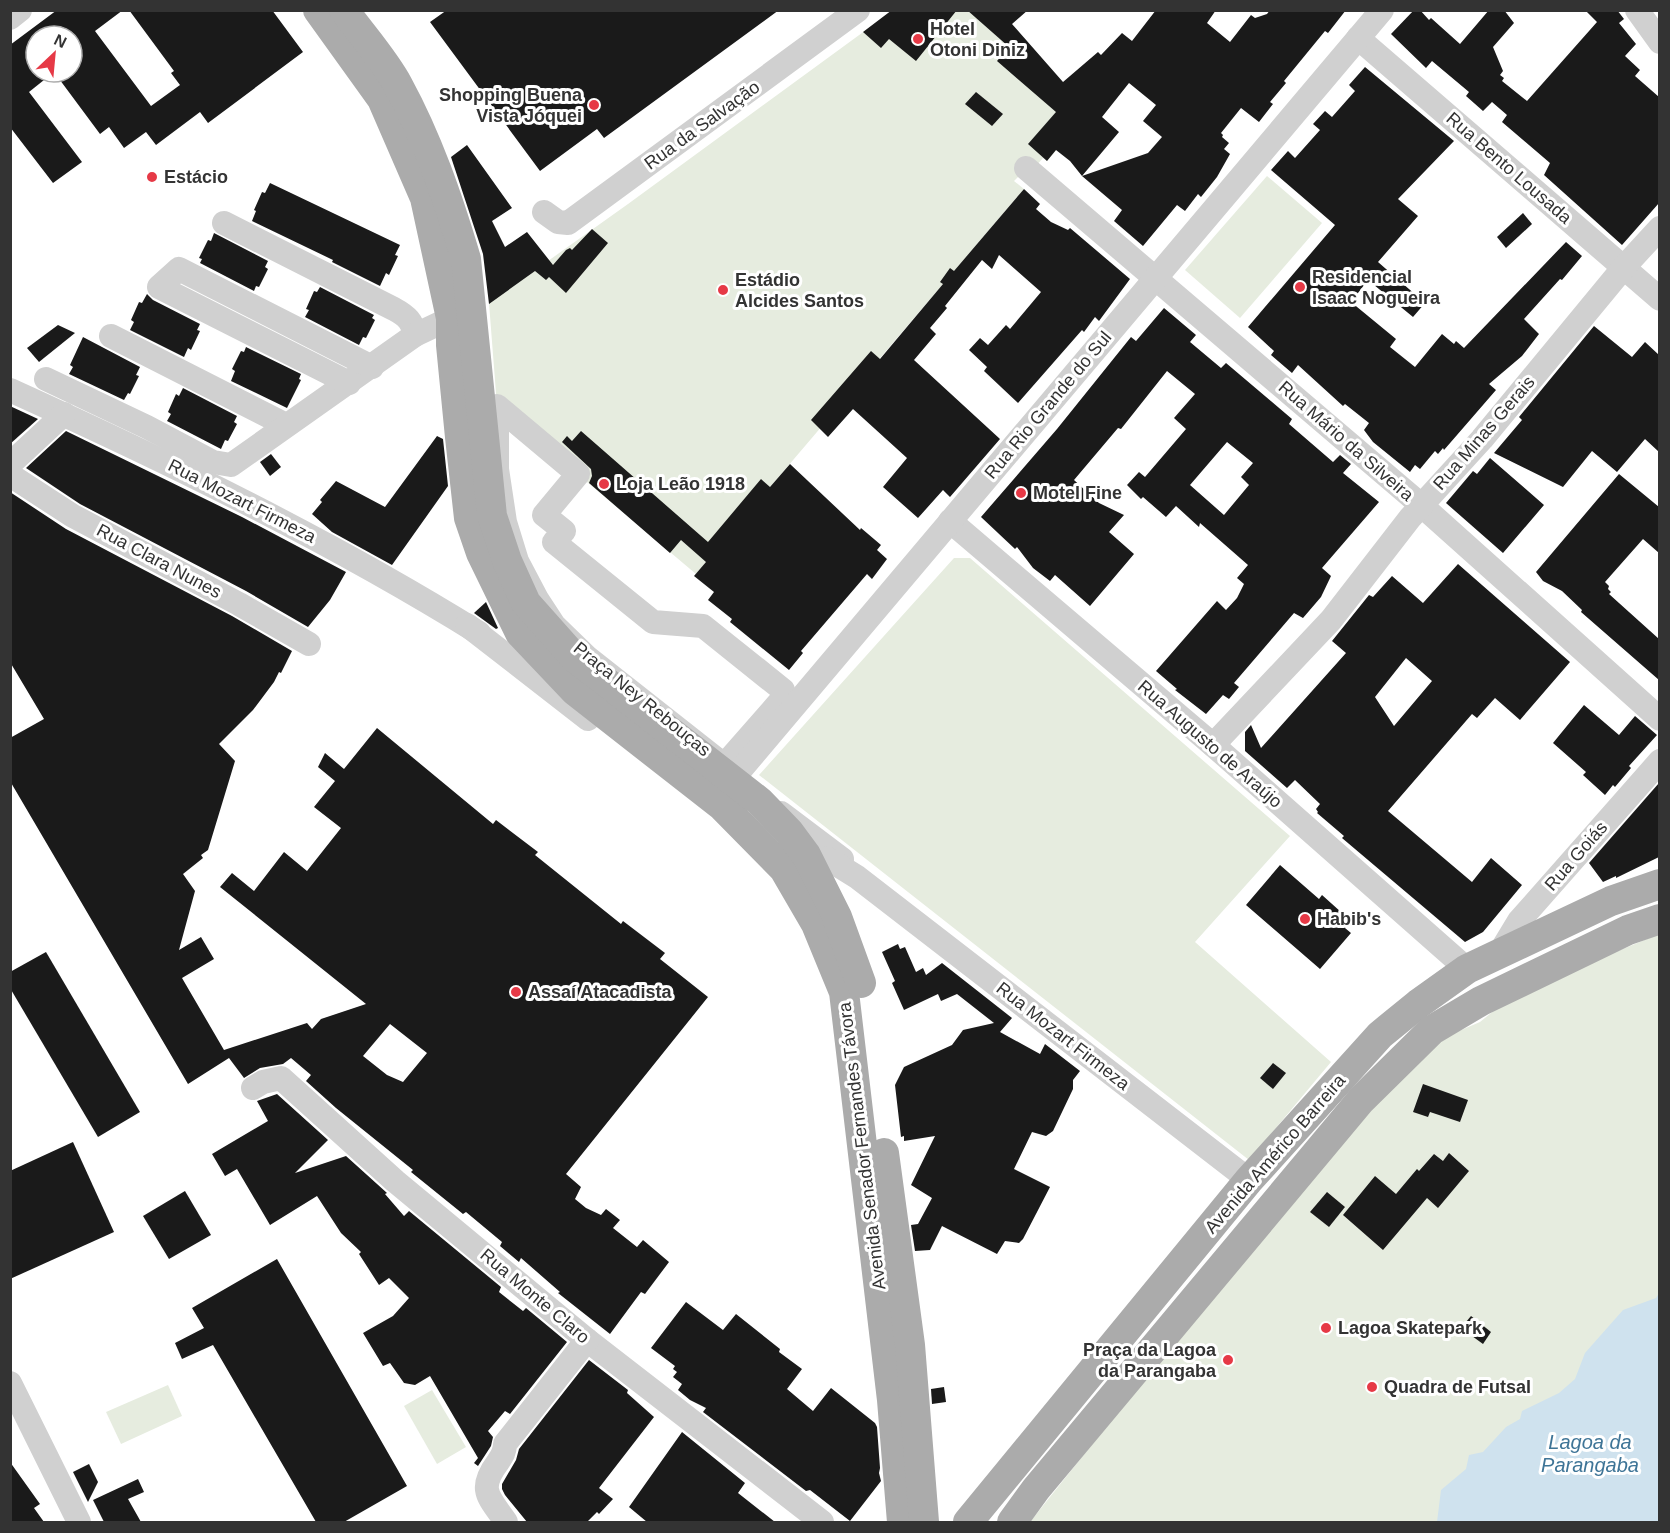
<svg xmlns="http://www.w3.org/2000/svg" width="1670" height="1533" font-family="Arial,sans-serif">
<rect width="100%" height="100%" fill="#fff"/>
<g fill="#e6ecdf">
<polygon points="892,11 999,11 1089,112 1047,161 1043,158 1036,166 1032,163 1014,181 1024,189 696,574 497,406 489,303 628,204"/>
<polygon points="1267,176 1322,223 1240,318 1185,270"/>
<polygon points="954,558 970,558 1290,836 1195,942 1331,1062 1249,1160 759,775"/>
<polygon points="1659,934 1659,1522 1030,1522 1288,1199 1433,1042 1480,1022 1507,1000 1541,983"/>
<polygon points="168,1385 182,1416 121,1444 106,1412"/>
<polygon points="432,1390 466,1447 437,1464 404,1406"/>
</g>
<polygon fill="#cfe2ee" points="1659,1293 1659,1522 1437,1522 1441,1490 1466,1469 1469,1455 1483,1452 1506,1427 1520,1419 1522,1411 1559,1393 1575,1379 1585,1353 1623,1310 1656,1298"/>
<g fill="#1a1a1a" fill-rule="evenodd">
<path d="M57 10H123L95 31 151 106 180 85 171 73 174 71 129 10H272L303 52 208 123 200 112 156 145 146 132 124 148 109 127 100 134 54 72 29 92 82 162 53 183 10 127V45ZM36 36H72V72H36Z"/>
<polygon points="447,10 779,10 604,138 597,129 540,171 430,22"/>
<polygon points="892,10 957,10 916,61 889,39 881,48 863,32"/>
<polygon points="967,10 1028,10 1012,24 1063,82 1098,52 1101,55 1122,33 1132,41 1156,10 1216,10 1207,23 1230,42 1251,15 1255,18 1267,14 1270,10 1346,10 1328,33 1325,31 1284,81 1286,83 1270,102 1273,104 1259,122 1241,108 1221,133 1223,135 1222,137 1229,143 1224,149 1230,154 1217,177 1201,197 1198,194 1185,211 1177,205 1143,246 1114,221 1122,210 1082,176 1148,153 1162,137 1143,121 1156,105 1129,83 1102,117 1119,132 1082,176 1070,161 1056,150 1047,161 1028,144 1056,112 997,61 1009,47"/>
<polygon points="1414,10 1420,10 1429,20 1431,18 1460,44 1489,10 1504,10 1514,23 1493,47 1503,71 1500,75 1504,78 1502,81 1527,101 1597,22 1585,10 1617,10 1624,19 1619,23 1636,44 1625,56 1640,70 1635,76 1659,97 1659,203 1622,245 1544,175 1550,163 1502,122 1507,115 1492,102 1483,111 1466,96 1469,92 1432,61 1426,68 1391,34"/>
<polygon points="1365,67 1454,141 1398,199 1418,216 1378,262 1425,303 1413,317 1368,280 1351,302 1396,339 1390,347 1415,367 1442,334 1454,344 1456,341 1464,348 1566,242 1582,256 1562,280 1560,279 1524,319 1539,334 1522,356 1489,384 1496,390 1444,450 1443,448 1438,454 1435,451 1420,469 1415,465 1410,472 1373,442 1364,430 1369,423 1345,404 1343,406 1298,365 1292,373 1271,355 1274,351 1248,327 1335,225 1271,170 1288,151 1295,158 1320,130 1313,124 1325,111 1332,117 1355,91 1349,85"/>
<polygon points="976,92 1003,114 992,126 965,104"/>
<polygon points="467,145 512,208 492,221 505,247 527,232 553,265 566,250 570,248 572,250 592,229 608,243 566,293 549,277 546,280 535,271 489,304 483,254 451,157"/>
<polygon points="270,183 400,245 395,255 398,256 389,275 386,273 380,286 332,262 333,260 252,221 256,211 254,210 262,192 265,193"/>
<polygon points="1024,189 1040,204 1036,209 1051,222 1068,230 1070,228 1130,279 1099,321 1095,317 1084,332 1082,330 1018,403 984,371 987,367 969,350 980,338 988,345 1006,325 1010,329 1041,292 999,255 992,269 982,260 945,306 947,308 930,328 936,334 914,360 1000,439 950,497 943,490 918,518 883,487 907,458 853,409 828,437 811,420 871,351 880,359 943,284 940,282 950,268 954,271"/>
<polygon points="1523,213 1532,224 1506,248 1497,237"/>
<polygon points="214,233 268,261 265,267 268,269 259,287 256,286 254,291 200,263 202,259 199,258 208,240 211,241"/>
<polygon points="320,287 374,315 372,318 375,320 366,338 363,337 359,345 305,317 309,310 306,309 314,291 317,292"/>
<polygon points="147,294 153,300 200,324 197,330 200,331 191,350 188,348 184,357 130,330 134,322 131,320 139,302 142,303"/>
<path d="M1164 308 1196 335 1190 342 1221 368 1226 363 1292 419 1289 424 1333 462 1340 455 1351 464 1343 473 1379 502 1322 568 1331 576 1321 597 1303 618 1294 613 1234 683 1239 687 1229 699 1223 695 1206 714 1175 690 1177 689 1156 671 1217 601 1226 610 1237 598 1244 584 1237 578 1248 565 1200 523 1199 527 1176 506 1166 517 1143 497 1141 499 1127 485 1139 472 1145 477 1186 429 1174 418 1195 394 1167 371 1121 429 1118 428 1074 480 1099 503 1124 515 1109 532 1134 554 1090 606 1055 575 1050 581 1033 568 1017 547 1015 549 981 517 1057 429 1131 337 1136 341ZM1227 442 1253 463 1241 477 1249 485 1224 515 1190 485Z"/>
<polygon points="58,325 75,333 39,362 27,348"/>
<polygon points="1594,326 1632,357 1645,342 1659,355 1659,452 1645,439 1617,472 1592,451 1563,487 1494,453 1522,420 1519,417"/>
<polygon points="83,337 140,367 136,375 139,376 130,394 128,393 124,400 69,374 73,367 70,365"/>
<polygon points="246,347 301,374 299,379 301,380 287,408 231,381 235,371 232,369 241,351 244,352"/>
<polygon points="183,388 237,416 234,422 237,424 228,441 225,440 221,449 167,421 171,414 168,412 176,394 179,396"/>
<polygon points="10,406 38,419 10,444"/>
<polygon points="66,431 242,517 346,572 330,600 308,627 246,591 80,504 26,468"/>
<polygon points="581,431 708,542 761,479 770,487 790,464 860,530 861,528 881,545 877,550 887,559 872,579 867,574 801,651 803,653 789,670 730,622 732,619 708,600 714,592 694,576 706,562 681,540 670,553 589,483 592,476 591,469 562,442 567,436 572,441"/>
<polygon points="437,436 443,439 448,486 392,565 332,532 312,514 322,502 320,500 336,481 385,507"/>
<polygon points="271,454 281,467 270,476 260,462"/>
<polygon points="1490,458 1544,505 1503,553 1446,503 1473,471 1477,474"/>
<polygon points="1619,474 1659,507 1659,553 1643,539 1605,582 1609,586 1608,589 1611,592 1609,594 1659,639 1659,680 1581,612 1582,610 1562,591 1543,581 1536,572"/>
<path d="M10 492 66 529 232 616 292 651 281 673 279 672 274 682 253 710 219 744 235 761 208 850 201 855 203 858 183 874 195 891 179 950 201 937 214 959 182 978 224 1050 307 1023 312 1029 321 1019 366 1004 220 887 232 873 254 891 284 852 307 871 341 828 314 807 335 781 318 767 325 753 344 769 377 728 493 824 496 820 538 852 535 855 621 924 623 921 665 953 660 959 708 997 566 1174 581 1187 575 1199 586 1208 601 1215 606 1209 620 1220 613 1228 637 1247 643 1240 669 1262 645 1294 641 1292 610 1334 558 1293 560 1292 521 1258 519 1262 500 1246 502 1242 466 1212 463 1214 411 1172 413 1170 336 1108 306 1081 311 1075 291 1058 283 1064 260 1068 244 1078 229 1058 188 1084 10 781V738L44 719 10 662ZM390 1024 427 1053 403 1082 387 1075 363 1056Z"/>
<path d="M1458 564 1570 662 1520 720 1495 698 1477 718 1472 714 1388 811 1472 882 1491 858 1522 885 1483 932 1465 942 1342 838 1344 836 1317 813 1318 812 1316 809 1320 804 1295 780 1287 788 1245 751V732L1251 725 1261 748 1346 653 1332 641 1369 595 1373 597 1392 576 1423 603ZM1406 658 1432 681 1394 726 1375 697Z"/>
<polygon points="486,602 498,628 496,629 474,613"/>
<polygon points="1584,705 1619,735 1635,716 1657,735 1629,766 1631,768 1615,787 1613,785 1605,795 1583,775 1586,772 1553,743"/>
<polygon points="1659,783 1659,857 1616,878 1616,876 1603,882 1589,863"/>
<polygon points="1280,865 1319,899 1322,895 1351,921 1345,928 1351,933 1320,969 1246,905"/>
<polygon points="898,944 900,949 905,947 916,972 923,968 926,975 942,963 1012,1018 1000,1032 1040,1054 1045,1044 1080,1071 1073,1080 1073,1089 1053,1131 1046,1136 1032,1132 1014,1169 1050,1187 1023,1239 1019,1243 1005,1241 997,1254 942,1226 930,1250 915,1251 911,1225 918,1224 932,1198 911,1185 935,1136 904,1141 904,1136 901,1137 895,1085 904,1067 952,1045 963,1030 994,1023 957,994 941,1001 938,994 904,1010 892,983 895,981 882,952"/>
<polygon points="46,952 140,1112 98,1137 10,988 10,972"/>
<polygon points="1273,1063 1286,1073 1273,1089 1260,1078"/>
<polygon points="1423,1084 1468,1100 1460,1122 1430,1112 1428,1117 1413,1112"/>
<polygon points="277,1094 328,1140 295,1173 346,1156 387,1193 385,1194 404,1216 409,1211 501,1287 499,1292 523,1311 526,1308 567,1342 510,1414 505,1411 488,1431 493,1437 491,1446 478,1466 474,1463 478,1458 430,1376 415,1385 404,1383 390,1363 383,1366 363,1333 393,1316 409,1298 389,1278 379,1285 359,1254 361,1252 341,1233 317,1196 270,1225 237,1169 225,1176 212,1154 268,1121 257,1101"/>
<polygon points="73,1142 114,1232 10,1279 10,1171"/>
<polygon points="1449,1153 1469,1171 1438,1208 1427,1198 1383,1250 1343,1215 1375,1176 1396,1194 1417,1169 1419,1171 1434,1154 1443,1161"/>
<polygon points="185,1191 211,1235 169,1259 143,1216"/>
<polygon points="1327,1192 1345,1207 1329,1227 1310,1212"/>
<polygon points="277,1259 407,1486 344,1522 316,1522 213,1345 182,1359 175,1343 204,1328 192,1308"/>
<polygon points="686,1302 723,1330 736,1314 780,1349 779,1352 802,1369 787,1389 813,1411 831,1388 875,1423 877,1427 880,1468 879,1473 881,1481 850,1521 810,1490 806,1491 703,1412 706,1408 690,1400 678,1390 682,1384 673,1377 677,1372 673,1369 675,1366 651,1348"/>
<polygon points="1471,1316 1491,1332 1483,1344 1461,1328"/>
<polygon points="589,1360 628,1390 627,1393 654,1417 599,1488 613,1499 599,1514 597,1512 587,1522 527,1522 505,1495 502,1489 502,1484 516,1460 519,1449"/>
<polygon points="944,1387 946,1402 932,1404 931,1389"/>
<polygon points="682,1432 745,1483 738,1493 775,1522 647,1522 629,1507"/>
<polygon points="10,1462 40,1504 34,1508 44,1522 10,1522"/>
<polygon points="89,1464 98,1482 88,1502 73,1472"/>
<polygon points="138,1479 144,1492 128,1499 141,1522 104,1522 93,1500"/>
</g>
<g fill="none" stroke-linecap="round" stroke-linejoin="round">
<g stroke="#d0d0d0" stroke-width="24">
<polyline points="1637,10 1660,42"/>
<polyline points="10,18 20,10"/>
<polyline points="1358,38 1660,299"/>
<polyline points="1026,168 1421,505 1660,719"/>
<polyline points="544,212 558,222 568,223 858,10"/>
<path d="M224 223 394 309C407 316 413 322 415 335"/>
<polyline points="111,336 286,425"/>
<polyline points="46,379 147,427 213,462 231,465 415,335 451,318"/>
<polyline points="349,383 159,287 179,269 372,367"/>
<path d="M10 390C171 463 329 540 479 633"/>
<polygon points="497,406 578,474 544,515 564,531 554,542 653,622 703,626 783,690 784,697 728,761 720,762 588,658 554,625 537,599 517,561 505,522 497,469"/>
<polyline points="10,464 64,414"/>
<polyline points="10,475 73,516 239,604 309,644"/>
<polyline points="950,521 1213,745 1467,969"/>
<polyline points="467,625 588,719"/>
<polyline points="1213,745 1331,620 1410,518 1482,439 1624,267 1660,228"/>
<polyline points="721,793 1382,10"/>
<polyline points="781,813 842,859"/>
<polyline points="806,855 828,859 857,877 1249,1180"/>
<polyline points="1499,954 1519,921 1660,761"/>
<polyline points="253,1088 263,1082 281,1078 395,1181 587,1340 822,1522"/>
<polyline points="10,1383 79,1522"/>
<path d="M506 1522C489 1497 477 1490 498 1462 502 1456 505 1452 505 1444L587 1340"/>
</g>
<g stroke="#ababab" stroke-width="30">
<polyline points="318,10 382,99 425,198 451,318 451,345 460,437 469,518 481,553 520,633 575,691 722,806 784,869 816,924 844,992 892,1400 902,1522"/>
<path d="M344 10C362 35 384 59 398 85 428 140 448 199 466 259L492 516 507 561 526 603 574 657 759 801 789 832 806 855 837 917 861 983"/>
<polyline points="884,1153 910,1345 924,1522"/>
<polyline points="968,1522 1249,1180 1380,1035 1418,1004 1467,969 1611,901 1660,884"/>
<polyline points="1012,1522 1036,1489 1361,1100 1432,1030 1481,1001 1628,930 1660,919"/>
</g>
</g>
<g fill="#e63946" stroke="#fff" stroke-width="2">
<circle cx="918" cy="39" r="6"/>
<circle cx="594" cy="105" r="6"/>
<circle cx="152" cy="177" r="6"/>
<circle cx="1300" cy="287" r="6"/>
<circle cx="723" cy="290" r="6"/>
<circle cx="604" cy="484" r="6"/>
<circle cx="1021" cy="493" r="6"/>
<circle cx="1305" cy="919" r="6"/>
<circle cx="516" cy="992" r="6"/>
<circle cx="1326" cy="1328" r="6"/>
<circle cx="1228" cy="1360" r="6"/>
<circle cx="1372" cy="1387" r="6"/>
</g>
<g text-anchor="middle" stroke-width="6" stroke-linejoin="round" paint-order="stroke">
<g font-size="18" font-weight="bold" fill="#333" stroke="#fff" text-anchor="start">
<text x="930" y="35">Hotel<tspan x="930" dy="21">Otoni Diniz</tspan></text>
<text x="582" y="101" text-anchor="end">Shopping Buena<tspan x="582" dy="21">Vista Jóquei</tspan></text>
<text x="164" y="183">Estácio</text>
<text x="1312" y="283">Residencial<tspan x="1312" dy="21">Isaac Nogueira</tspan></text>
<text x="735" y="286">Estádio<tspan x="735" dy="21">Alcides Santos</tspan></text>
<text x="616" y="490">Loja Leão 1918</text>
<text x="1033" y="499">Motel Fine</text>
<text x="1317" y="925">Habib's</text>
<text x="528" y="998">Assaí Atacadista</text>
<text x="1338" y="1334">Lagoa Skatepark</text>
<text x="1216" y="1356" text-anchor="end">Praça da Lagoa<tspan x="1216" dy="21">da Parangaba</tspan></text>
<text x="1384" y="1393">Quadra de Futsal</text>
</g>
<g font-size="18" fill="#333" stroke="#fff">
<text transform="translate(702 125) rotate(-36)" y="6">Rua da Salvação</text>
<text transform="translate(1509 168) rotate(41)" y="6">Rua Bento Lousada</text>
<text transform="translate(1048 405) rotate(-50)" y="6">Rua Rio Grande do Sul</text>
<text transform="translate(1484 433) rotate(-49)" y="6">Rua Minas Gerais</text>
<text transform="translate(1346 441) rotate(41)" y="6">Rua Mário da Silveira</text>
<text transform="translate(242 501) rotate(27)" y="6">Rua Mozart Firmeza</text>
<text transform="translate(159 561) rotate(28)" y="6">Rua Clara Nunes</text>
<text transform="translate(642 699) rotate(39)" y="6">Praça Ney Rebouças</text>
<text transform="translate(1210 744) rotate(41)" y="6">Rua Augusto de Araújo</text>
<text transform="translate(1576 856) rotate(-49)" y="6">Rua Goiás</text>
<text transform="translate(1063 1036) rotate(38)" y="6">Rua Mozart Firmeza</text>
<text transform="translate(862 1146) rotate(-97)" y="6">Avenida Senador Fernandes Távora</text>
<text transform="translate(1275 1154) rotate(-49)" y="6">Avenida Américo Barreira</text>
<text transform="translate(535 1296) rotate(40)" y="6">Rua Monte Claro</text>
</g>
<g font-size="20" font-style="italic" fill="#3f7597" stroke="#fff">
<text x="1590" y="1449">Lagoa da<tspan x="1590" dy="23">Parangaba</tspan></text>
</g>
</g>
<rect width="1670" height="1533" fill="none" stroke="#333333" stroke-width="24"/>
<g transform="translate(54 54) rotate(26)"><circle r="28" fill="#ffffff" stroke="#adadad" stroke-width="1.5"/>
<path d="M0-4.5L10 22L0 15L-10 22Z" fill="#e63946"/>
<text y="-9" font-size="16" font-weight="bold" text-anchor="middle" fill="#333333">N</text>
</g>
</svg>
